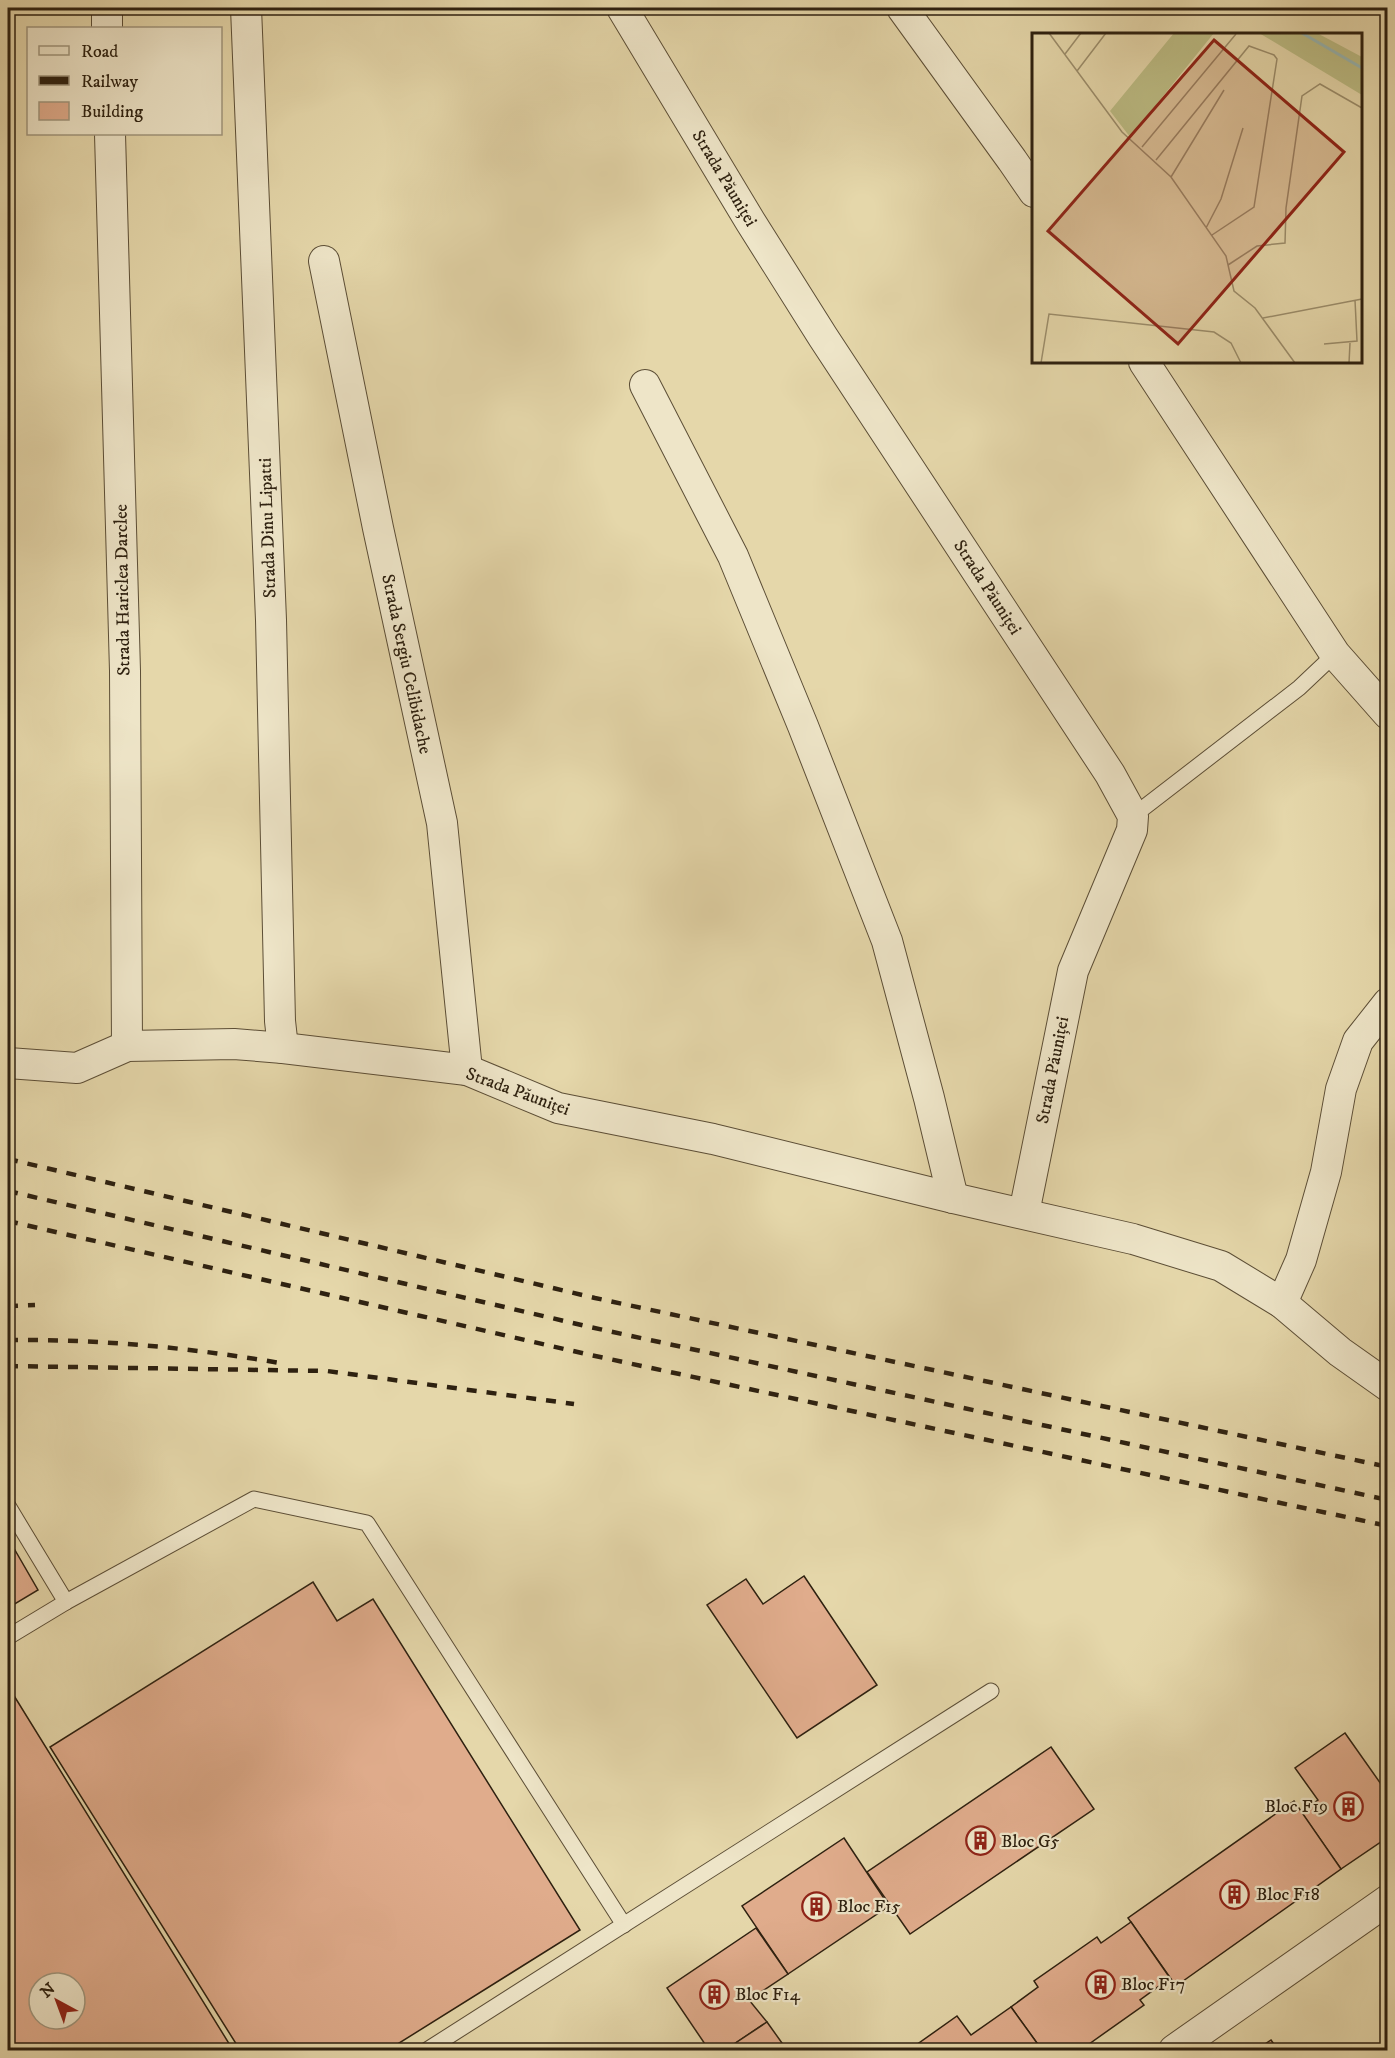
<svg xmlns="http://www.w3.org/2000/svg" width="1395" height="2058" font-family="'IM FELL DW Pica',serif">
<rect width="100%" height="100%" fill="#e5d7aa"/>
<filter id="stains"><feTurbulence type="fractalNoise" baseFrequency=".00333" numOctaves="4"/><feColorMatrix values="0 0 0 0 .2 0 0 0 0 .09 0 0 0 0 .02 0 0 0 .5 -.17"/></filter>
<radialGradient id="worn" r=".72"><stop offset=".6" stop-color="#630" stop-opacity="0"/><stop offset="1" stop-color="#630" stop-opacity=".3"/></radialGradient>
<g fill="#e0ac8c" stroke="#2e2110" stroke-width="1.5" fill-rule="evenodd">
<polygon points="8,1538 38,1590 8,1608"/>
<polygon points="804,1576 877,1685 797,1738 707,1605 746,1579 763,1604"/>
<polygon points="313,1582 337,1621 373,1599 580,1930 388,2050 240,2050 50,1747"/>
<path d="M8 1686 233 2050H8ZM39 1983H75V2019H39Z"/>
<polygon points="1345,1733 1388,1794 1388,1837 1341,1869 1301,1812 1318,1800 1295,1768"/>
<polygon points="1051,1747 1094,1809 910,1934 867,1872"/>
<polygon points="1294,1801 1341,1869 1176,1986 1128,1918"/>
<polygon points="844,1838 889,1906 788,1974 742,1906"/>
<polygon points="1131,1922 1170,1978 1140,2000 1144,2005 1082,2049 1078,2044 1068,2050 1042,2050 1011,2007 1038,1987 1034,1981 1097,1937 1101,1943"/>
<polygon points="756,1928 788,1974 749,2000 767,2022 725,2050 709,2050 667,1988"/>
<polygon points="1011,2007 1042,2050 909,2050 957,2016 971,2035"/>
<polygon points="767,2022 787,2050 725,2050"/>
<polygon points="1271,2040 1278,2050 1256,2050"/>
</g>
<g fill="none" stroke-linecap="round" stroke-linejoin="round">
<defs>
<g id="service">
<polyline points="1133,816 1299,688 1335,654"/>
<polyline points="8,1506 66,1602"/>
<polyline points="8,1637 66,1602 254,1499 367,1523 624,1925"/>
<polyline points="427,2050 991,1691"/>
</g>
<g id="minor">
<polyline points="107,8 107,28"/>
<polyline points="246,8 271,620 280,1021 283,1048"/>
<polyline points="622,8 750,221 823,337 1110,774 1133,816 1132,830 1073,971 1024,1213"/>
<polyline points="902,8 1012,160 1034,192"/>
<polyline points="110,134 125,671 127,1046"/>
<polyline points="324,261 378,528 442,823 467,1070"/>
<polyline points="1144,362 1335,654 1388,714"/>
<polyline points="645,385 733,556 803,726 887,941 929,1098 953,1198"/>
<polyline points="8,1063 77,1068 127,1046 234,1044 283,1048 467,1070 558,1108 713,1139 953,1198 1133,1239 1221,1266 1282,1303 1340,1352 1388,1386"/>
<polyline points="1282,1303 1301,1260 1326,1172 1341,1089 1358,1041 1388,1003"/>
<polyline points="1174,2050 1388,1900"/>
</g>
</defs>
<use href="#service" stroke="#5c4e36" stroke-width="17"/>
<use href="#minor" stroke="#5c4e36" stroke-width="32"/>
<use href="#service" stroke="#eee5c8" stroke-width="15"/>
<use href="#minor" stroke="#eee5c8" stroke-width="30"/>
<g stroke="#2e2110" stroke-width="4.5" stroke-dasharray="10 10" stroke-linecap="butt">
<polyline points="8,1159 595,1298 1388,1467"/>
<polyline points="8,1191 590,1327 1388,1500"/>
<polyline points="8,1221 586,1354 1388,1526"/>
<polyline points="8,1306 35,1305"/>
<path d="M8 1340C101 1339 194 1348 286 1364"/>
<polyline points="8,1366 327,1371 574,1404"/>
</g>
</g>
<defs>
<symbol id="building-ring" viewBox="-11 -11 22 22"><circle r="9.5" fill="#eee5c8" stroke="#8f2418" stroke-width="1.5"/><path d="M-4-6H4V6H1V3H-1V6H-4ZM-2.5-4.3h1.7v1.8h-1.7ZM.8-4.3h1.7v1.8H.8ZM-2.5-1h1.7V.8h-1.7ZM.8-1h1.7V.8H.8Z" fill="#8f2418"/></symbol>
</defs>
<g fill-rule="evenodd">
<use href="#building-ring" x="1332" y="1790" width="33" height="33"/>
<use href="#building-ring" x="964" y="1824" width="33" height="33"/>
<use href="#building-ring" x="1218" y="1878" width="33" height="33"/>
<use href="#building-ring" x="800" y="1890" width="33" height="33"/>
<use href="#building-ring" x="1084" y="1968" width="33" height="33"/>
<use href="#building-ring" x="698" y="1978" width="33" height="33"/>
</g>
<g text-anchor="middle" stroke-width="4.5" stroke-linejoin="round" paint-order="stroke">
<g font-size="18" fill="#2e2110" stroke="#eee5c8">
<text transform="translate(725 178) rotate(59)" y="6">Strada Păuniței</text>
<text transform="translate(267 528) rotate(-92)" y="6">Strada Dinu Lipatti</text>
<text transform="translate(988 587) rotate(57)" y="6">Strada Păuniței</text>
<text transform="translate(122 590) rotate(-91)" y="6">Strada Hariclea Darclee</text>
<text transform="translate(407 664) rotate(78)" y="6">Strada Sergiu Celibidache</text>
<text transform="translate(1052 1070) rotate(-79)" y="6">Strada Păuniței</text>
<text transform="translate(518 1091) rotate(20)" y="6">Strada Păuniței</text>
</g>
<g font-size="18" fill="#2e2110" stroke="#eee5c8" text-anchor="start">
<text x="1328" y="1812" text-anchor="end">Bloc F19</text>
<text x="1001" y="1847">Bloc G5</text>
<text x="1256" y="1900">Bloc F18</text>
<text x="837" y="1912">Bloc F15</text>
<text x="1121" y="1990">Bloc F17</text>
<text x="735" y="2000">Bloc F14</text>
</g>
</g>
<g transform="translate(1032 33)">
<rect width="330" height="330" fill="#e5d7aa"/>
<path d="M142 0H182L98 104 78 78ZM227 0H285L330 24V62Z" fill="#bcbc84"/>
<path fill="none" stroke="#99b7b2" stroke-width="3" d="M270 0 330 35"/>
<path fill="none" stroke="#9c8e6c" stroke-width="1.5" d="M17 0 90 99 139 144 194 223 202 258 223 275 263 330M33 21 49 0M45 38 74 0M110 114 204 1M124 127 217 13 242 22 245 26 222 174 180 202M139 144 192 57M174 195 189 166 211 95M196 232 225 213 253 210 254 175 270 63 288 51 330 75M231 285 330 266M292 311 325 308 323 267M9 330 17 281 182 299 199 310 209 330M317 330 318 310"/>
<path fill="#8f2418" fill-opacity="0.15" stroke="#8f2418" stroke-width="3" d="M182 7 312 119 146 311 16 198Z"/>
<rect width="330" height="330" fill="none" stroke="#2e2110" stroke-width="3"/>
</g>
<rect width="1395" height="2058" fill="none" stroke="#e5d7aa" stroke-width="30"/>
<rect x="9" y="9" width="1377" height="2040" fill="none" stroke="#2e2110" stroke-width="3"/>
<rect x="15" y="15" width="1365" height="2028" fill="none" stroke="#2e2110" stroke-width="1.5"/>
<rect x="27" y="27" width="195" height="108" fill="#eee5c8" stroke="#a1977e" stroke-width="1.5"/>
<rect x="39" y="46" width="30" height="9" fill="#eee5c8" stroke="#a1977e" stroke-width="1.5"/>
<text x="81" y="57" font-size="18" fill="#2e2110">Road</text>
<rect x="39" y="76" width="30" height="9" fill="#2e2110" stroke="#a1977e" stroke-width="1.5"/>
<text x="81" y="87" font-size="18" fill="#2e2110">Railway</text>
<rect x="39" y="102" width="30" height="18" fill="#e0ac8c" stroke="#a1977e" stroke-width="1.5"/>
<text x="81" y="117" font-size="18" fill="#2e2110">Building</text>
<g transform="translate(57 2001) rotate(319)"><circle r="28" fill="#eee5c8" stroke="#a1977e" stroke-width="1.5"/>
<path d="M0-4.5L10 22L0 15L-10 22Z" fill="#8f2418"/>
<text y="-9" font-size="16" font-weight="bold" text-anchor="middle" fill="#2e2110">N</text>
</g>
<rect width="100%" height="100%" filter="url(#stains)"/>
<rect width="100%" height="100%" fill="url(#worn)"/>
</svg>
